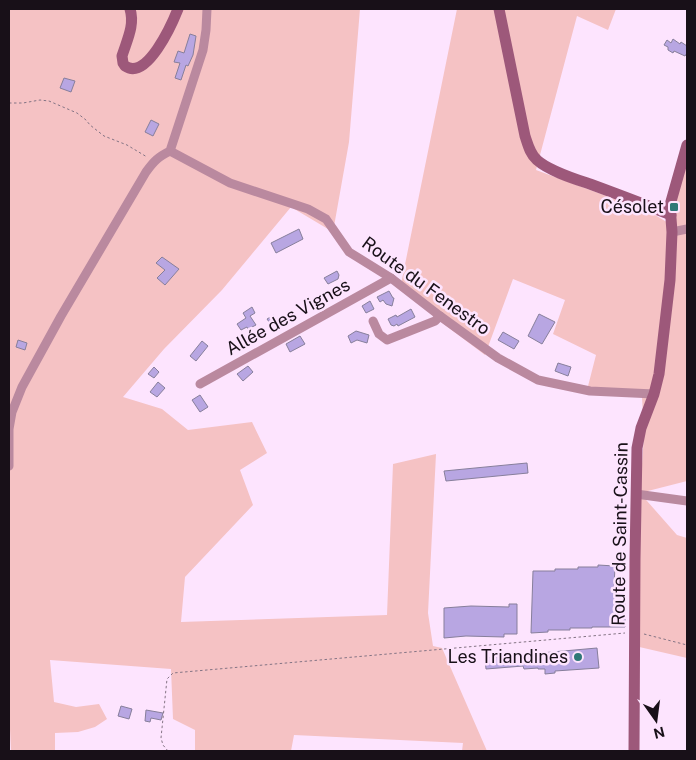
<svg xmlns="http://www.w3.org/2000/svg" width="696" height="760" font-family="'Public Sans',sans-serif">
<rect width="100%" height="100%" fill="#fde4fe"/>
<g fill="#f5c2c4">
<polygon points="9,9 360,9 349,142 333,232 291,207 222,290 164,349 123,397 162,409 188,430 252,422 267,453 240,470 253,505 185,577 181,622 387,615 393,464 436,454 428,613 433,646 442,648 487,751 462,751 463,743 294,735 291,751 195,751 195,730 173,719 171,669 50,660 54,702 76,707 99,704 107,719 95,727 78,732 55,733 55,751 11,751 9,708"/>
<polygon points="457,9 616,9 608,30 577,16 536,170 650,212 675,227 675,196 687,159 687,481 640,493 677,535 687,538 687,658 635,646 640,493 644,435 642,397 586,394 596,355 553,334 565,300 513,279 485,355 441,322 400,289"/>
</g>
<g fill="#b8a6e2" stroke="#877f9b">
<polygon points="190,34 196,36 193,55 188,66 186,65 181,80 175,78 180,63 174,62 178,51 184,53"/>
<polygon points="673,39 680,44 681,42 687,46 687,53 685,56 674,51 673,53 668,50 668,47 664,45 667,40 671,43"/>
<polygon points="64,78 75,81 71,92 60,88"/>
<polygon points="151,120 159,124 153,136 145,132"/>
<polygon points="299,229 303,239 276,253 271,243"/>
<polygon points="162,257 179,269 165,285 157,278 165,270 156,263"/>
<polygon points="337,271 339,275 338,279 328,284 324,278"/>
<polygon points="389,291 393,298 394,298 392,306 386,304 383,300 380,302 377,297"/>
<polygon points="370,301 374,309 366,313 362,306"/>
<polygon points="252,307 255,313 250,316 256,325 248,329 247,327 241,330 237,324 246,318 243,313"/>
<polygon points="411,309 415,317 398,326 397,324 394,326 391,325 388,319 396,315 397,317"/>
<polygon points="539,314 555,322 542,344 528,336"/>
<polygon points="274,315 278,323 272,326 267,319"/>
<polygon points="356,331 369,335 367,343 357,340 351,343 348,336"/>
<polygon points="503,332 519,341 514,349 498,340"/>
<polygon points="300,336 305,344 290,352 286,344"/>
<polygon points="18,340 27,343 25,350 16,347"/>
<polygon points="202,341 208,346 196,361 190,356"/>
<polygon points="558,363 571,367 568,376 555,371"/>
<polygon points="248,366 253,372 243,381 237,374"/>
<polygon points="154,367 159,372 154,378 148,374"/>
<polygon points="158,382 165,388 157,397 150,392"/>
<polygon points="200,395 208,407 200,412 192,400"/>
<polygon points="527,463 528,473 446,481 444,471"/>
<polygon points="598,565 615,566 614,588 625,587 625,627 592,627 592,628 570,628 570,630 548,630 548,632 531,633 533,571 555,571 555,569 578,569 578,567 598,567"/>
<polygon points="509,604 517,604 517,634 504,634 504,637 466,636 444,638 444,608 471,606 509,607"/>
<polygon points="597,648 599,668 555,671 555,673 545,674 545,669 538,669 538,668 524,669 523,666 486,669 485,658"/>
<polygon points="121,706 132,709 129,719 118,716"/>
<polygon points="146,710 163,713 161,720 151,718 150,722 145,721"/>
</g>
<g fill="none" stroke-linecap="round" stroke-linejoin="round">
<g stroke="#847484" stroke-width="1" stroke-dasharray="2.5 2.5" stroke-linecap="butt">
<polyline points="9,103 23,103 40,100 49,101 77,113 86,120 90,125 104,136 127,145 147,157"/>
<polyline points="644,634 687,645"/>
<polyline points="168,751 163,745 161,738 167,679 173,673 625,633"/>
</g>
<g stroke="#ba899f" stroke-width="9">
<polyline points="170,151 230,183 308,209 326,219 349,252 391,278 440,316 498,358 538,380 590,391 654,394"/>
<polyline points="672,232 687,229"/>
<polyline points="373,321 379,334 387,340 435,321 440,316"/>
<polyline points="200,384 391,278"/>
<path d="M9 466V429L12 412 22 387 61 316 146 172C154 161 158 157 170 151L203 50 206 30 207 9"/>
<polyline points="636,494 687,501"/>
</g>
<g stroke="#9d587a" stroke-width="11">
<path d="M130 9C135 25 127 40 122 56L123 63 125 66C147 81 172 24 178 9"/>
<path d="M499 9 525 136C528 145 530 154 537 160 549 171 575 179 590 184 617 194 644 204 671 215"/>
<polyline points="634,751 635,559 637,448 641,428 654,394 659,374 670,280 672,232 670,205 687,145"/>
</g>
</g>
<g fill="#2f7878" stroke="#fde4fe" stroke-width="2">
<rect x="669" y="202" width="10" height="10" rx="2.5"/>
<circle cx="578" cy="657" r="5"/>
</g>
<g text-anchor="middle" stroke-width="5" stroke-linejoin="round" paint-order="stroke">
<g font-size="18" fill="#181018" stroke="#fde4fe" text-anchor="end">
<text x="664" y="213">Césolet</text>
<text x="568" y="663">Les Triandines</text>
</g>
<g font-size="18" fill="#181018" stroke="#fde4fe">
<text transform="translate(426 286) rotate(36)" y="6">Route du Fenestro</text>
<text transform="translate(288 317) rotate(-29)" y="6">Allée des Vignes</text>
<text transform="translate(620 534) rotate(-89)" y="6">Route de Saint-Cassin</text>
</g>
</g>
<rect width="696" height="760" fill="none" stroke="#181018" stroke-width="20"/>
<g transform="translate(656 720) rotate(166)" stroke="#fde4fe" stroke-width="4" paint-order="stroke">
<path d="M0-4L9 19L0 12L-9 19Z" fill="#181018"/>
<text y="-8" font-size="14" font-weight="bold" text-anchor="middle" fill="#181018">N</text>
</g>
</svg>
